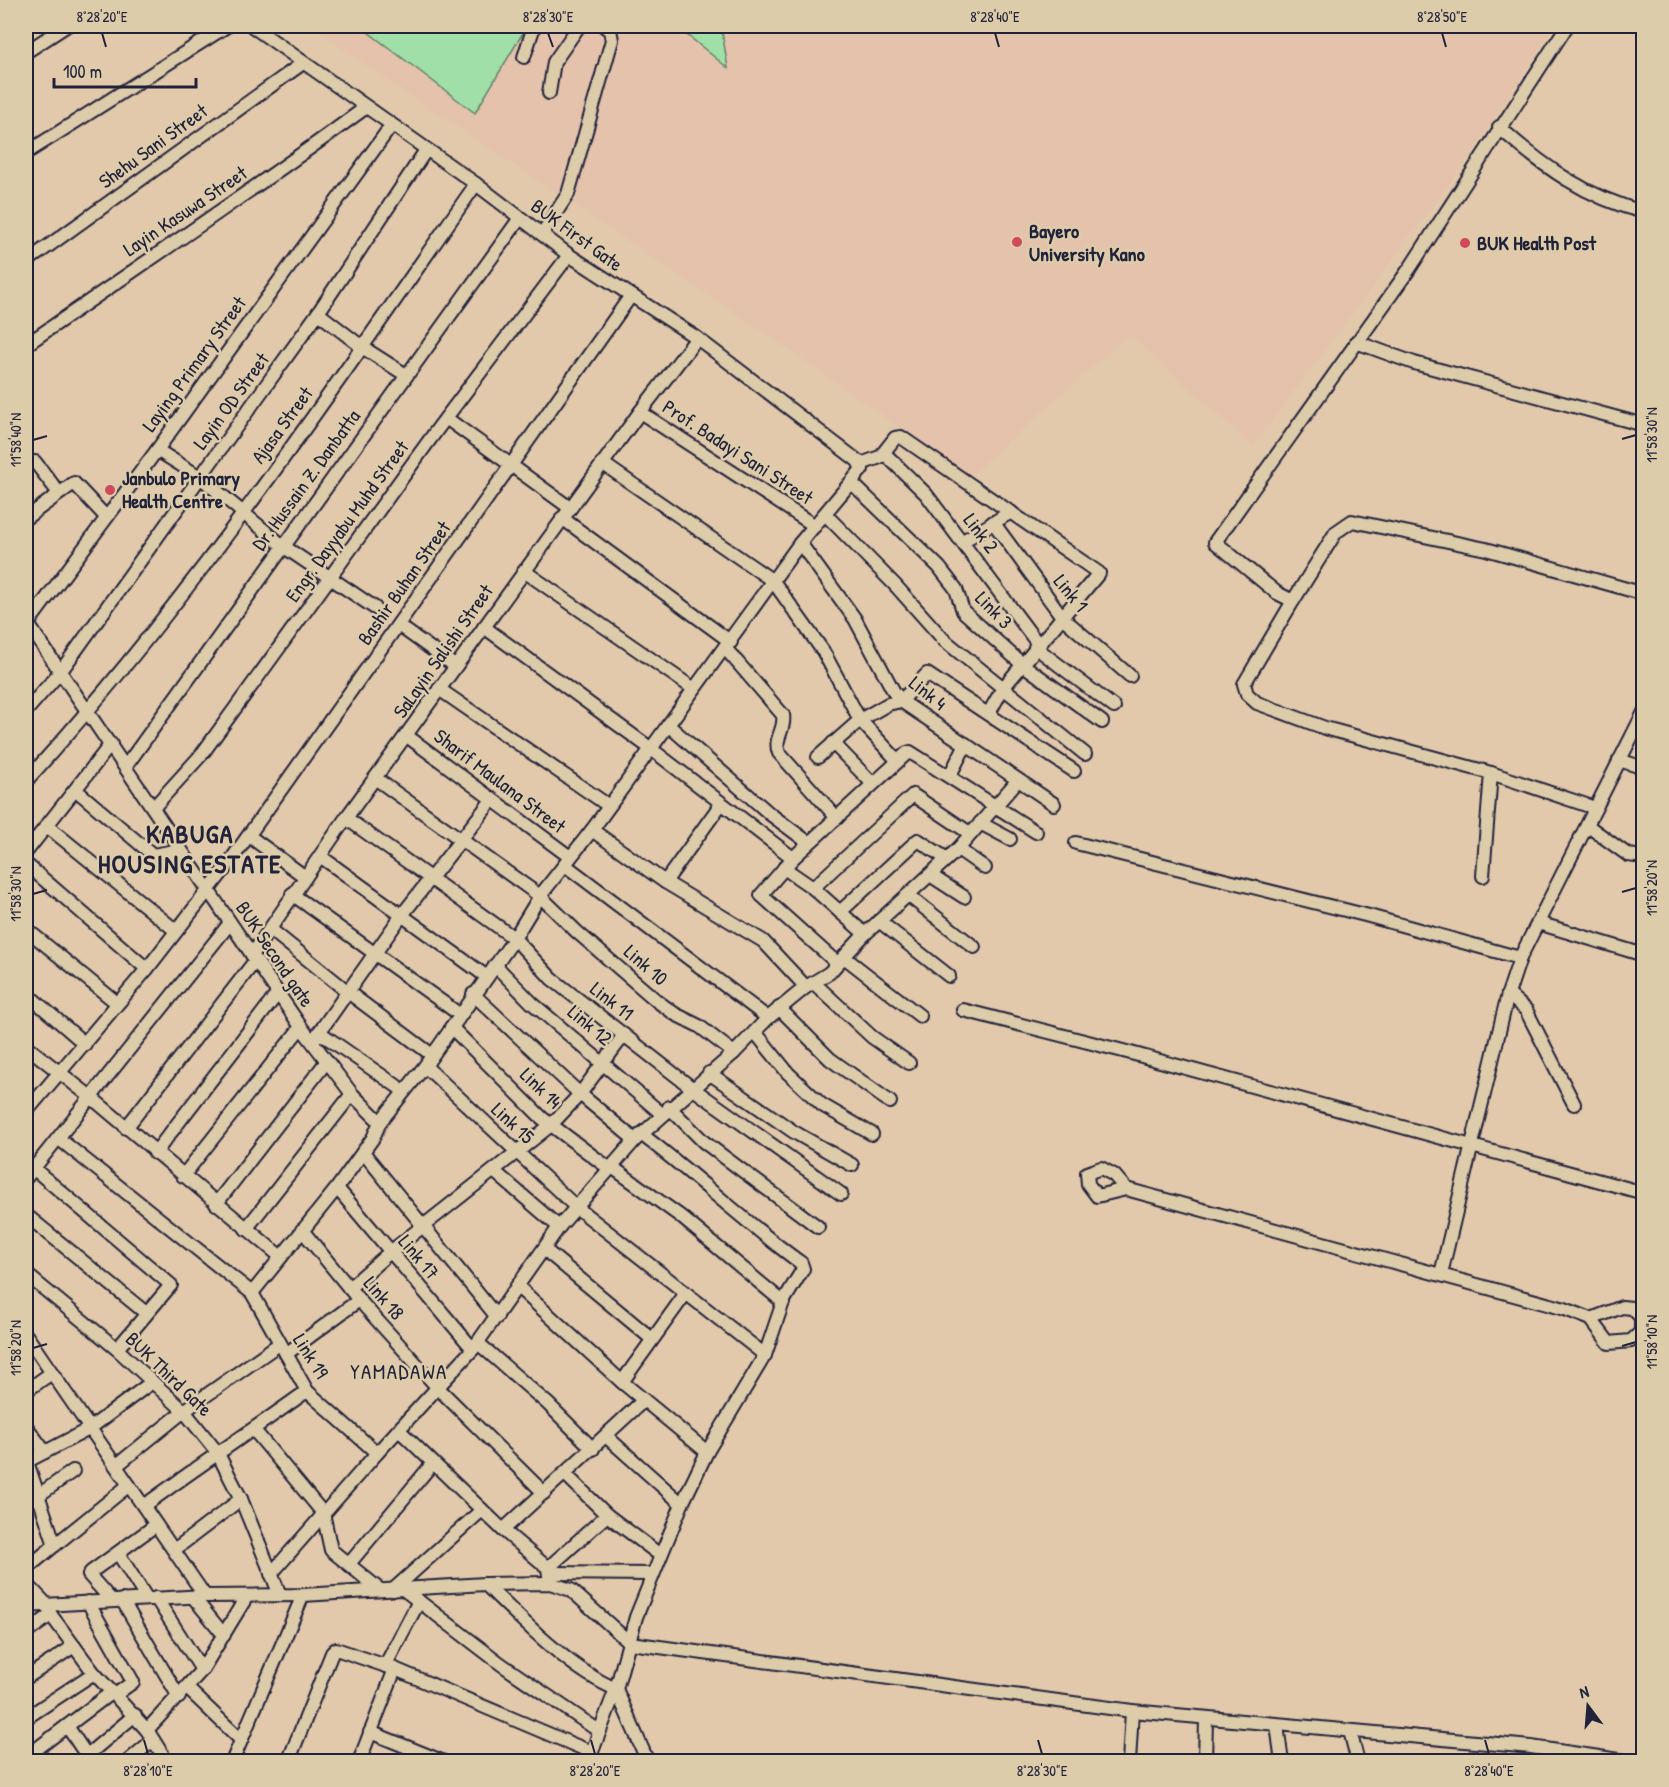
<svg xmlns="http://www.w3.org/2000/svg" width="1669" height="1787" font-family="'Patrick Hand',sans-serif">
<rect width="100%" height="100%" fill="#e2c9ab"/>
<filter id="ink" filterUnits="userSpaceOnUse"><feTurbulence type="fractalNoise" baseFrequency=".0167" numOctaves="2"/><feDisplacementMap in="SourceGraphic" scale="12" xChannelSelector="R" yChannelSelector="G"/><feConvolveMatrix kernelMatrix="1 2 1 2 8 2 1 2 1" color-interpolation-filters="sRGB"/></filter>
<g filter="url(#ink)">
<polygon fill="#e4c2ab" points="312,26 1554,26 1472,153 1253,446 1129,334 969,476 763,331 389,81"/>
<g fill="#a0dfa7" stroke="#618071" stroke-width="1.5">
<polygon points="360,26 527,26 475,113"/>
<polygon points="676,26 721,26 728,68"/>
</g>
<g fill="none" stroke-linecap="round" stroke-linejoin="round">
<defs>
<g id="minor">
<polyline points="252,26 476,184 569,255 697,338 858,461 862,469 800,543 592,830 540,896 512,942 425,1066 380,1122 373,1138 337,1188 252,1293"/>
<polyline points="1567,26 1410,268 1215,542 1277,593 1293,601 1336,532 1352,521 1486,549 1644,594"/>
<polyline points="450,27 451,26"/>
<polyline points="26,52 66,26"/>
<polyline points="524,57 534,26"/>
<polyline points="549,93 554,62 579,26"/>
<path d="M1499 127C1542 166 1587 198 1644 212"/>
<polyline points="26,153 227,26"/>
<polyline points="542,234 568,194 612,40 610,30 604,26"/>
<polyline points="26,262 303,63"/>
<polyline points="318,313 362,347 406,375"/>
<polyline points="1356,342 1414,363 1644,425"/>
<path d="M26 345C139 266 254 190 365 108"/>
<polyline points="640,412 815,526"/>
<polyline points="446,418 570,508"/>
<polyline points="157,450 200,477 283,546 375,608"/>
<polyline points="884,453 926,494 1038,644"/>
<polyline points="26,462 35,462 59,493"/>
<polyline points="602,463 773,581 823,651 860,720 897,760"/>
<polyline points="861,464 880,457 895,438 901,437 1099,573 1003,688 989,713"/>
<polyline points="852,483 939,567 956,589 963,611 1022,664 1102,722"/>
<polyline points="825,514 895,585 944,640 1085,754"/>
<polyline points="26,518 74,483 106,517"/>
<polyline points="562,518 731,642"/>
<polyline points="993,522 1063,618 1130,676"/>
<polyline points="963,541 1011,512"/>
<polyline points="800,543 855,619 894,692 901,701 1054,804"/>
<polyline points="524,571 694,689"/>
<polyline points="1293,601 1244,684 1247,694 1257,703 1325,728 1491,773 1595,808"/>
<polyline points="26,621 301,1027 352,1094 380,1122"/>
<polyline points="398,625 455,666"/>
<polyline points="26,626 157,450 391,126"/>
<polyline points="484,627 650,748 793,858"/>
<polyline points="1035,647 1114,707"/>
<path d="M725 648 783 715C786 730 773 738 779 753L837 818"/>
<polyline points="439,689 609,806"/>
<polyline points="26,711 61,671 318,313 426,150"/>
<polyline points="668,725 770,814 809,843"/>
<polyline points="407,736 570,857"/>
<polyline points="833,743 873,784"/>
<polyline points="818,757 860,720 888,704 901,701 927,674 1074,771"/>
<polyline points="1619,760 1644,768"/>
<polyline points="126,766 520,218"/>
<polyline points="950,775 966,744"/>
<polyline points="375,778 540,896 577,932 657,1001 675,1014 699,1026 734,1053"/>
<path d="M26 781C193 598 334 387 476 184"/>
<polyline points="76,790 153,855 180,850"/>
<polyline points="154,807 202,754 439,427 569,255"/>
<polyline points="346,818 514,938 552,979 692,1088 841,1194"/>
<polyline points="980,823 1010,839"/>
<polyline points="47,826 175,930"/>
<polyline points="1588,826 1628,855 1644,857"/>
<polyline points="592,830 665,882 763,941 806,987"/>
<polyline points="249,836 304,876"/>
<polyline points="1076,843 1369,916 1520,958"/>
<polyline points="958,849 985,868"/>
<polyline points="26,852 111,744"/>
<polyline points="320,856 487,977"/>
<polyline points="26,864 147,969"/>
<polyline points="565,865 768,1018"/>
<polyline points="784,868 813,888 865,934"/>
<polyline points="930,875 964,897"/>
<polyline points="1483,876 1491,773"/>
<polyline points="665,882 721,804"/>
<polyline points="813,888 913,795 971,834"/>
<polyline points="292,894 459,1014"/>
<polyline points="908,895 974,947"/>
<polyline points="840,912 918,840 947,859"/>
<polyline points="879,921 949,976"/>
<polyline points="1538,923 1644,955"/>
<polyline points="26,929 117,1003"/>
<polyline points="270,929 348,992 432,1055"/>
<polyline points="252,955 346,818 640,412 697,338"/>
<polyline points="844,957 920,1016"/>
<polyline points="837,963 761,895 793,858 907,753 910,752 1036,832"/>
<polyline points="495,965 532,1003 662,1114"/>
<polyline points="814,983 872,1037 909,1063"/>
<polyline points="26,993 85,1044"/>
<polyline points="473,994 580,1094 635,1140"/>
<polyline points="1508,994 1526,1010 1574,1104"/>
<polyline points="779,1008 830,1059 890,1102"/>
<polyline points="963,1010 1127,1052 1644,1193"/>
<polyline points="451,1027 542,1118 610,1169"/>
<polyline points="319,1032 404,1091"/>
<polyline points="755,1032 788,1073 822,1105 872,1134"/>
<polyline points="313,1041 402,915 492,800"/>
<polyline points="26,1046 92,1098 281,1257"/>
<polyline points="425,1066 576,1207 765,1355"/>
<polyline points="709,1073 794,1132 852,1165"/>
<polyline points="669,1107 704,1142 818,1227"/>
<polyline points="26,1112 147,969 224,870 630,297"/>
<polyline points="126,1128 255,961"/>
<polyline points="58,1138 252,1293 307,1391 377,1453"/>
<polyline points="363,1152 497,1317"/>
<polyline points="155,1153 278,993"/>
<polyline points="612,1167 680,1216 783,1302"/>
<polyline points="33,1168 171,1285 117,1349"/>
<polyline points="495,1172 559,1227"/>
<polyline points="183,1176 301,1027"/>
<polyline points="26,1178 230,923"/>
<polyline points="337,1188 473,1349"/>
<polyline points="1126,1189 1097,1196 1088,1184 1087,1173 1101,1168 1114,1175 1126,1189 1565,1309 1591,1319 1609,1343 1631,1341 1641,1332 1641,1317 1632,1308 1622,1307 1591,1319"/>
<polyline points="216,1204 327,1061"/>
<polyline points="26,1215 146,1313"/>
<polyline points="246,1229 352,1094"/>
<polyline points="302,1230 359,1300 438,1388 544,1493"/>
<polyline points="544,1249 652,1339"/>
<polyline points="26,1274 117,1349 184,1411 217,1452 241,1499 280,1595"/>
<polyline points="1441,1274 1508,994 1520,958 1644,712"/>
<polyline points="517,1286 622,1382 707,1452"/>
<polyline points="349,1288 389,1253 551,1125 580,1094 624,1035"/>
<polyline points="26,1335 205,1596"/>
<polyline points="478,1343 548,1404 593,1449"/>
<polyline points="286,1354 359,1300"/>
<polyline points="622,1382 686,1293"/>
<polyline points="26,1391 50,1374"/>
<polyline points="26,1426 45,1452"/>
<polyline points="254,1430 323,1513 331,1550 380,1590"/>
<polyline points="399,1430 503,1530 548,1568 550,1583"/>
<polyline points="607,1437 682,1504"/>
<polyline points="26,1462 89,1429 152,1382"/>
<polyline points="116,1466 184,1411 279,1344"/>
<polyline points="565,1474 607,1515 660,1555"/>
<polyline points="26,1504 73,1471"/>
<path d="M144 1506C198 1466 253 1430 307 1391"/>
<polyline points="503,1530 644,1400"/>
<polyline points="55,1545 129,1485"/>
<polyline points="174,1550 241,1499"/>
<polyline points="118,1553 147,1599"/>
<polyline points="349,1564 433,1463"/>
<polyline points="548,1568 607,1515"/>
<polyline points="26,1569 55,1545 27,1462"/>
<polyline points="549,1573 652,1574"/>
<polyline points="271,1574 377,1453 473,1349 559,1227 635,1140 734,1053 768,1018 806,987 829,973 865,934 958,849 1018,780"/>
<polyline points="26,1583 47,1605 51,1615 94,1673 147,1730 167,1762"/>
<path d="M485 1584C520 1618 571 1671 616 1689L648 1762"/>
<polyline points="403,1589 501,1664 599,1731"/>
<polyline points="393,1590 482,1510"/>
<polyline points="193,1597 224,1635"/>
<polyline points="156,1598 202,1670"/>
<polyline points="122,1600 179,1697"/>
<polyline points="112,1601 89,1575 91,1572 156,1525"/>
<polyline points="88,1602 133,1682 115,1695"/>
<polyline points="26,1606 205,1596 303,1595 485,1584 550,1583 571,1590 630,1643 1132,1711 1531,1747 1633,1762"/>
<polyline points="26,1633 51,1615"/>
<polyline points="385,1666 419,1601"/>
<polyline points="26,1678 74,1646"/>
<polyline points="187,1688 240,1739"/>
<polyline points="26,1718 94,1673"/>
<polyline points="1277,1725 1282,1762"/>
<polyline points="67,1726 91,1762"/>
<polyline points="147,1730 202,1670 247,1596"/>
<polyline points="1350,1731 1358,1762"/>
<polyline points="370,1732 444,1762"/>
<polyline points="26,1757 112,1692"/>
<polyline points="79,1762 135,1715"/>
<polyline points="127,1762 153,1740"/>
<polyline points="232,1762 303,1595"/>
<polyline points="288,1762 332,1653 336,1649 395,1669 591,1752"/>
<polyline points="359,1762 395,1669"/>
<path d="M588 1762 616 1689 636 1617 682 1504 707 1452 765 1355 783 1302 803 1269 801 1263C745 1223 696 1175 641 1134"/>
<polyline points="1129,1762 1132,1711"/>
<polyline points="1205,1762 1206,1719"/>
</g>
</defs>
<use href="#minor" stroke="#22223b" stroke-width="16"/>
<use href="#minor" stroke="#dca" stroke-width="12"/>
</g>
</g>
<path fill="none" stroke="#22223b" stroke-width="2" d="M102 33 106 47M548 33 553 47M995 33 999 47M1442 33 1446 47M1622 439 1636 435M33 440 47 436M1622 892 1636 888M33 894 47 890M1622 1346 1636 1342M33 1348 47 1344M144 1740 148 1754M591 1740 595 1754M1038 1740 1042 1754M1485 1740 1489 1754"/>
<g fill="#d1495b" stroke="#dca" stroke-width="2">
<circle cx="1017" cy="242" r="6"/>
<circle cx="1465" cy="243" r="6"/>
<circle cx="110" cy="490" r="6"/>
</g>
<g text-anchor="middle" stroke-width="5" stroke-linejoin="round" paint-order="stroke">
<g font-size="20" fill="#22223b" stroke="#dca">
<text transform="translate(153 146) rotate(-36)" y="7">Shehu Sani Street</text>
<text transform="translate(185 211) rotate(-34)" y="7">Layin Kasuwa Street</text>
<text transform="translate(577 235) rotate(36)" y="7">BUK First Gate</text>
<text transform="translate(194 364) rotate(-54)" y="7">Laying Primary Street</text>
<text transform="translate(231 401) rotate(-54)" y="7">Layin OD Street</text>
<text transform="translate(282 425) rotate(-54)" y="7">Ajasa Street</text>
<text transform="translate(738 452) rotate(33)" y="7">Prof. Badayi Sani Street</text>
<text transform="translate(306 480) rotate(-54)" y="7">Dr. Hussain Z. Danbatta</text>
<text transform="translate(347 521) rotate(-54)" y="7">Engr. Dayyabu Muhd Street</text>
<text transform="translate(981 533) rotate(53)" y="7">Link 2</text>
<text transform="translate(404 583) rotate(-55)" y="7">Bashir Buhan Street</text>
<text transform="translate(1071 593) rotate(51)" y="7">Link 1</text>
<text transform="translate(994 610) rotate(46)" y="7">Link 3</text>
<text transform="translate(443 651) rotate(-55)" y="7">SaLayin Salishi Street</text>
<text transform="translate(928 693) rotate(38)" y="7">Link 4</text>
<text transform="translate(500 781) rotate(37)" y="7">Sharif Maulana Street</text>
<text transform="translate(275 954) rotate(56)" y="7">BUK Second gate</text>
<text transform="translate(646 965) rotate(41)" y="7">Link 10</text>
<text transform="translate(612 1001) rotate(38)" y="7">Link 11</text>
<text transform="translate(590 1025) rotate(40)" y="7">Link 12</text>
<text transform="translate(541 1088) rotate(44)" y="7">Link 14</text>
<text transform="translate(513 1123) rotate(43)" y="7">Link 15</text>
<text transform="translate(419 1257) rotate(50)" y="7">Link 17</text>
<text transform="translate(384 1298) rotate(49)" y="7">Link 18</text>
<text transform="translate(311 1356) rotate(58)" y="7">Link 19</text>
<text transform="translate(169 1374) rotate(44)" y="7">BUK Third Gate</text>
</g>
<g font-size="20" font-weight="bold" fill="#22223b" stroke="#dca" text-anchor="start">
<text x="1029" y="238">Bayero<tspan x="1029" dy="23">University Kano</tspan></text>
<text x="1477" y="250">BUK Health Post</text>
<text x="122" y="485">Janbulo Primary<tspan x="122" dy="23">Health Centre</tspan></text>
</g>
<g font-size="21" letter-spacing="1.5" fill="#22223b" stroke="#dca">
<text x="399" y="1379">YAMADAWA</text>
</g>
<g font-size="26" font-weight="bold" letter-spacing="1.5" fill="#22223b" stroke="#dca">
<text x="190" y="843">KABUGA<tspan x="190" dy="30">HOUSING ESTATE</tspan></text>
</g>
</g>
<rect width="1669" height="1787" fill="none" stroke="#dca" stroke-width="66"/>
<g transform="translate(1588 1706) rotate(344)" stroke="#ddccaa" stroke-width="4.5" paint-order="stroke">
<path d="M0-4.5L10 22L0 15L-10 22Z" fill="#22223b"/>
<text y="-9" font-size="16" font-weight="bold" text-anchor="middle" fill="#22223b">N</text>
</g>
<path d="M54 78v9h142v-9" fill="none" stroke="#22223b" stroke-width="3"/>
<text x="63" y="78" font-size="18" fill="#22223b" stroke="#ddccaa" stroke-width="4.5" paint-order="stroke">100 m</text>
<rect x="33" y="33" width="1603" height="1721" fill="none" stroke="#22223b" stroke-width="2"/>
<g font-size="15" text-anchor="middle" fill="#22223b">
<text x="102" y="22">8°28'20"E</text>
<text x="548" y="22">8°28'30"E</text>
<text x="995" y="22">8°28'40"E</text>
<text x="1442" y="22">8°28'50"E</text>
<text transform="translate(1652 435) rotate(-90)" y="5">11°58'30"N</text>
<text transform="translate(16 440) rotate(-90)" y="5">11°58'40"N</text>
<text transform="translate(1652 888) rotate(-90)" y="5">11°58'20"N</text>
<text transform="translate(16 894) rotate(-90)" y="5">11°58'30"N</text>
<text transform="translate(1652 1342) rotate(-90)" y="5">11°58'10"N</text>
<text transform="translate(16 1348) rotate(-90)" y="5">11°58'20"N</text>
<text x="148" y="1776">8°28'10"E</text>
<text x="595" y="1776">8°28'20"E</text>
<text x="1042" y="1776">8°28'30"E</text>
<text x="1489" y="1776">8°28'40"E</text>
</g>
</svg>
